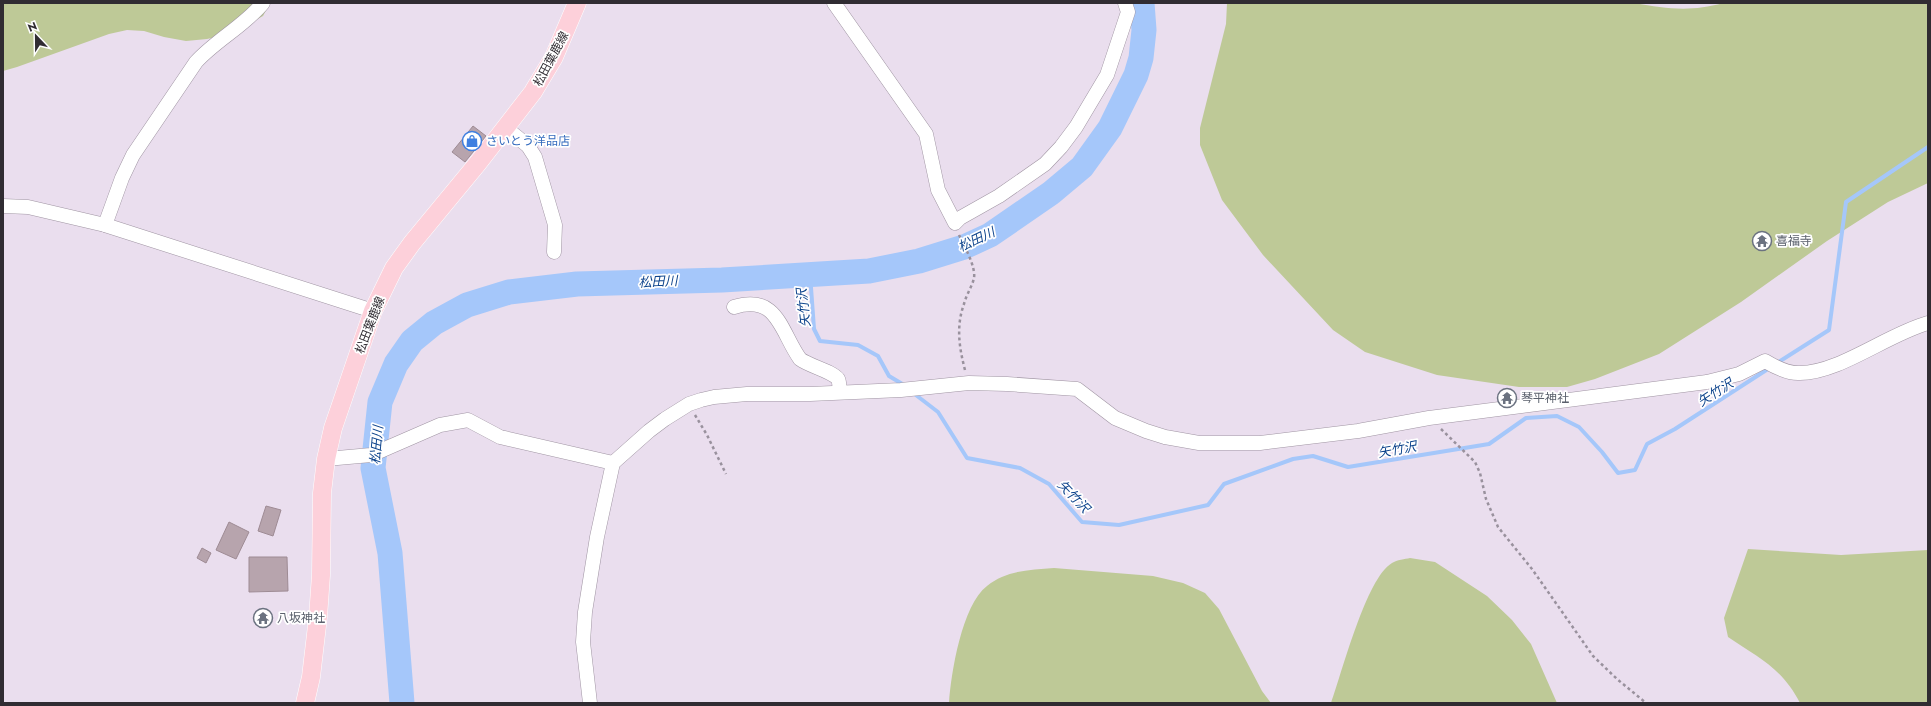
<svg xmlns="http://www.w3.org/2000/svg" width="1931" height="706" font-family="Jost,'Noto Sans JP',sans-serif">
<rect width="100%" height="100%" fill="#eadeee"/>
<g fill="#bec997">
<polygon points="3,3 270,3 263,16 230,34 207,39 186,41 164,37 144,31 127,30 109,34 17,67 3,71"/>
<path d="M1227 3H1635C1666 9 1692 12 1723 3H1928V183L1888 202 1827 241 1741 302 1659 354 1595 379 1567 387H1519L1437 375 1365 352 1333 330 1263 255 1222 200 1200 145V128L1226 24Z"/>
<path d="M1748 549 1841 555 1928 550V703H1800C1782 668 1759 658 1728 637L1724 618Z"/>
<path d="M1410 558 1435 562 1487 596 1512 620 1531 644 1557 703H1331C1342 673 1366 578 1392 563 1397 560 1405 559 1410 558Z"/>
<path d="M1054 568 1153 576 1183 583 1205 593 1219 609 1262 691 1271 703H949C951 673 962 605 987 586 1006 570 1030 570 1054 568Z"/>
</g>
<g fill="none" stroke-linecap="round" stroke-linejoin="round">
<g stroke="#a5c7fa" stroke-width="4">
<polyline points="810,274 814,329 820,341 858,345 878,356 889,376 904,385"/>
<polyline points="1777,363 1829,330 1846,202 1928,147"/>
<polyline points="912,392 938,412 967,458 1020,468 1049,484 1082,522 1119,525 1208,505 1224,484 1293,459 1313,456 1348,467 1489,444 1526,418 1557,416 1579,427 1602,452 1618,473 1635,470 1647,444 1675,429 1771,367"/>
</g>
<polyline stroke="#a5c7fa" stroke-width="25" points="402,703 390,553 373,468 380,402 396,364 412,341 434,323 467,305 509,292 577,284 722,280 869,271 919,261 964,247 990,235 1051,193 1082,167 1110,128 1136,75 1141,58 1144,30 1142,3"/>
</g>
<g fill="#b7a4ad" stroke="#9e8b94">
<polygon points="473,126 486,136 465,162 452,152"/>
<polygon points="266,506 281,510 273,536 258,531"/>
<polygon points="229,522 249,532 236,559 216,550"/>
<polygon points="202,548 211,553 206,563 197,558"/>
<polygon points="249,557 287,557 288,591 249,592"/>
</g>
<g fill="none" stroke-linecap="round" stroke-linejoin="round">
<defs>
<g id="minor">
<polyline points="834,3 926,134 938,190 955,223 960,218 999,196 1045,164 1061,147 1076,127 1107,75 1128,12 1125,3"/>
<polyline points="506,128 528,146 535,157 555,225 554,252"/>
<polyline points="3,206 28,207 105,225 373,311"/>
<path d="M105 225 122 178 133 155 196 62C216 40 244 26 263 3"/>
<path d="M734 307C778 293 781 333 800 359 809 366 832 371 838 379 840 383 839 388 840 392"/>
<polyline points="326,459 371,455 440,425 468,420 500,437 613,463"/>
<path d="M590 703 583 642 585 612 597 537 613 463 649 431 665 419 689 404 701 400 714 397 747 394H810L901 390 969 383 1007 384 1077 389 1115 418 1146 431 1165 437 1199 443H1260L1358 431 1429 418 1707 382 1739 374 1765 361C1775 367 1788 374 1800 373 1839 373 1888 334 1928 323"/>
</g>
<polyline id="major" points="305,703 311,677 318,617 321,575 322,493 326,459 333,428 373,311 394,268 412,243 478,163 533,92 554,57 577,3"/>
</defs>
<use href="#minor" stroke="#a095a3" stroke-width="15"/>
<use href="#major" stroke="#fff" stroke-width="19"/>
<g stroke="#99919d" stroke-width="2.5" stroke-dasharray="3 3" stroke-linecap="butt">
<path d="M959 235C964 245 976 267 974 278 972 287 966 295 964 304 956 326 959 347 965 370"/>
<polyline points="695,415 707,435 726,474"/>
<polyline points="1441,429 1475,462 1480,473 1486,499 1498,527 1532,569 1593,656 1617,679 1646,703"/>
</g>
<use href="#minor" stroke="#fff" stroke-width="14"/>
<use href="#major" stroke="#fdd0da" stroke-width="18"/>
</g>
<defs>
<symbol id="shop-ring" viewBox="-11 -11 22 22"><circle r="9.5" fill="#fff" stroke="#3f7fe0" stroke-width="1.5"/><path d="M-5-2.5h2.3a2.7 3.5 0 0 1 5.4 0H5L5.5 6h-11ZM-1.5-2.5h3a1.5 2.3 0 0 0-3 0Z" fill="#3f7fe0"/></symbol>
<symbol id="temple-ring" viewBox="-11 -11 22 22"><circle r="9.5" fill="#fff" stroke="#6b7280" stroke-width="1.5"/><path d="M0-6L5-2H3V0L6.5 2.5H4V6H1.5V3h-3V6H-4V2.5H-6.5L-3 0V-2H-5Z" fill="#6b7280"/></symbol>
</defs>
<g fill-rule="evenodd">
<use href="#shop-ring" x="461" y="130" width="22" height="22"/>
<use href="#temple-ring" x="1751" y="230" width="22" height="22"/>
<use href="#temple-ring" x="1496" y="387" width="22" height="22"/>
<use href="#temple-ring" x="252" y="607" width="22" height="22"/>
</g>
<g text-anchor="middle" stroke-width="3.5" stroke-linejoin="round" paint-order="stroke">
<g font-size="12" fill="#302c32" stroke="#fff">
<text transform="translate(551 59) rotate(-62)" y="4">松田葉鹿線</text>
<text transform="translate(370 325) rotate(-69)" y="4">松田葉鹿線</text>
</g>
<g font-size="12" fill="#366cbe" stroke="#fff" text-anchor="start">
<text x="486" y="145">さいとう洋品店</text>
</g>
<g font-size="12" fill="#5b616d" stroke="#fff" text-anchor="start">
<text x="1776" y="245">喜福寺</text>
<text x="1521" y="402">琴平神社</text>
<text x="277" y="622">八坂神社</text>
</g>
<g font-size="13" font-style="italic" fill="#0e448c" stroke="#fff">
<text transform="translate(976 239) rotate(-25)" y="5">松田川</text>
<text transform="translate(658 281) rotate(-3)" y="5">松田川</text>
<text transform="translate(803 308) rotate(-96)" y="5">矢竹沢</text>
<text transform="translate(1715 392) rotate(-33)" y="5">矢竹沢</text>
<text transform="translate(376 445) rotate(-85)" y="5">松田川</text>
<text transform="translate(1397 449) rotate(-10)" y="5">矢竹沢</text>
<text transform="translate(1074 496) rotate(46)" y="5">矢竹沢</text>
</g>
</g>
<rect width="1931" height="706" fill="none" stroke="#302c32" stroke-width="8"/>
<g transform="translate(36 36) rotate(338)" stroke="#ffffff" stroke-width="3" paint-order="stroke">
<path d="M0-3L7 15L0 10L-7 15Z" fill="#302c32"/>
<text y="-6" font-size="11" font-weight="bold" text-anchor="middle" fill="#302c32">N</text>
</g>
</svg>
